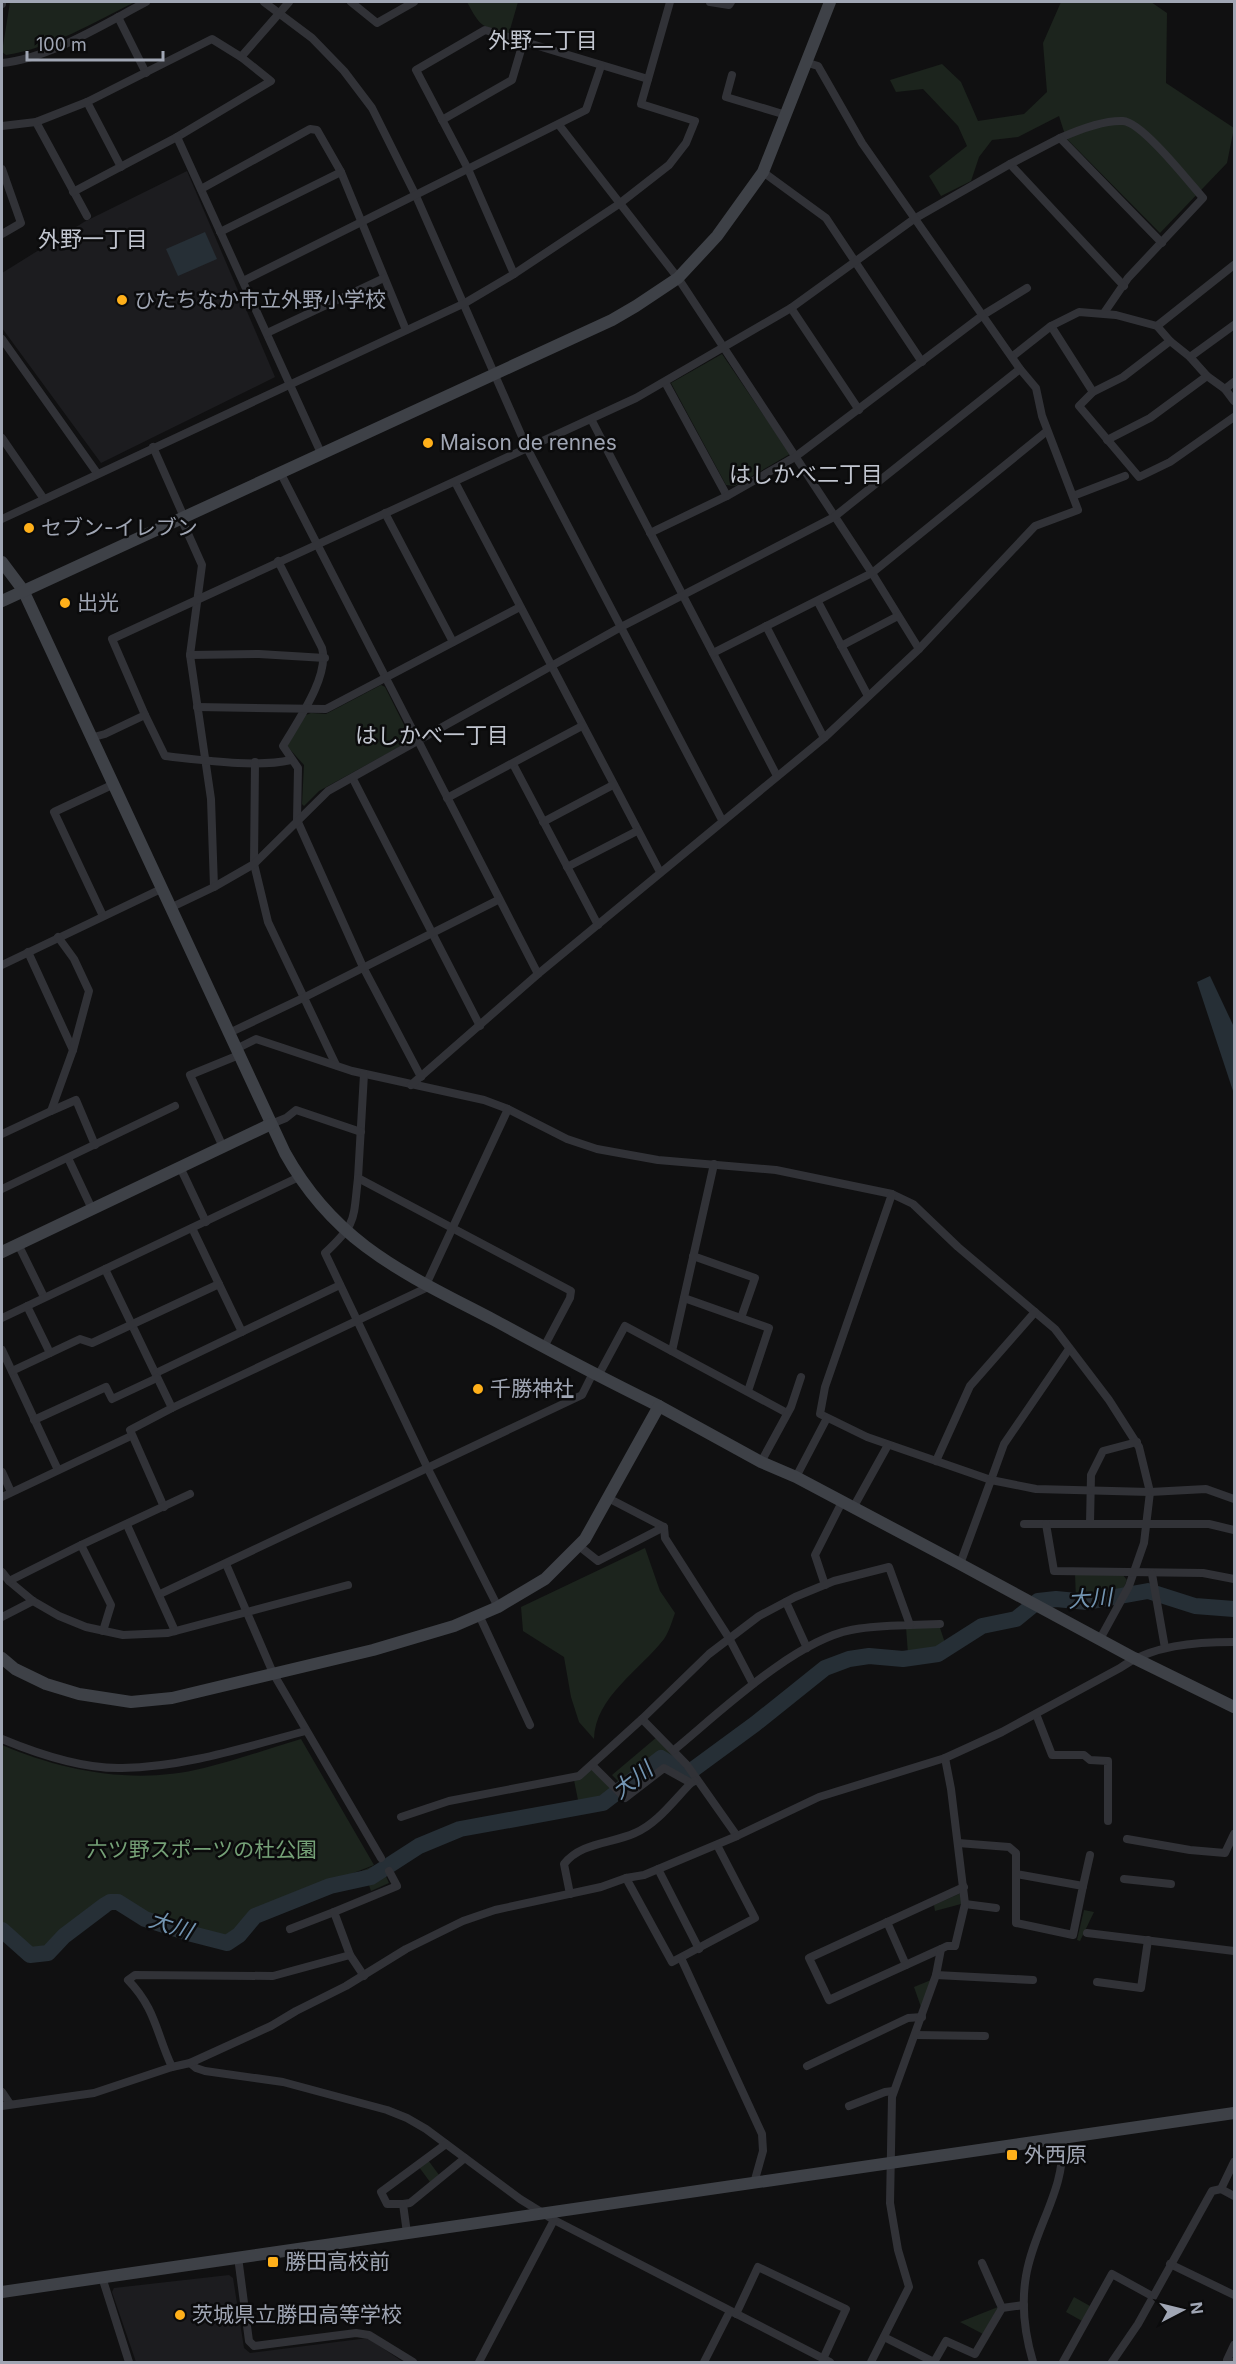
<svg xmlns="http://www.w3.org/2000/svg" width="1236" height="2364" font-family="Inter,'Noto Sans JP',sans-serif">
<rect width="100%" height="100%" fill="#101011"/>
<g fill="#1c1c1f">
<polygon points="187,171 275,377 101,463 2,328 2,273 84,222"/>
<polygon points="229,2275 233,2278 244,2348 250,2353 368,2338 403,2362 136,2362 112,2292 114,2288"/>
</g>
<g fill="#1c241d">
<path d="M10 2H135C94 22 52 48 6 55L2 52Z"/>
<path d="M467 2H518L509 33C481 26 481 28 467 2Z"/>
<polygon points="1061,2 1151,2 1167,13 1166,83 1234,128 1227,163 1160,233 1066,138 1059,116 1018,137 992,140 979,157 971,181 941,196 929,176 967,146 958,126 923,89 896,92 890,80 942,64 961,82 978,121 1024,114 1047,92 1043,43"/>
<polygon points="722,354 790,454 735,486 726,485 671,383"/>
<polygon points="381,685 385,687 410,737 410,741 319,791 304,806 302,804 304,765 287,746 306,715 311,713 326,714"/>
<path d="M645 1548 660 1591 675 1613C672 1621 669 1632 664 1639 640 1670 595 1697 594 1739L579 1722 571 1697 564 1657 523 1631 521 1607Z"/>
<polygon points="1075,1573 1122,1574 1127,1580 1121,1594 1087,1601 1076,1600"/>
<polygon points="906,1627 940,1628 946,1646 938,1649 908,1654"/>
<polygon points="657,1737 679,1762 662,1755 622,1785 612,1775"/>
<path d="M301 1739 374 1865 254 1912 232 1936 223 1939 154 1919 118 1900 106 1902 65 1932 46 1952 37 1954 30 1953 2 1928V1745C65 1772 136 1785 204 1768 236 1760 268 1749 301 1739Z"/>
<polygon points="592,1766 615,1789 602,1800 579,1805 574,1780"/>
<polygon points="380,1863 389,1883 371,1891 366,1876 357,1873"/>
<polygon points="961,1893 961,1904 935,1911 934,1905"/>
<polygon points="1084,1910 1094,1912 1080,1941 1077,1940"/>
<polygon points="931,1980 921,2007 914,1987"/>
<polygon points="428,2160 439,2175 430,2182 419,2167"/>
<polygon points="1074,2297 1090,2306 1082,2321 1066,2312"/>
<polygon points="998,2307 983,2334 960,2322"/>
</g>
<g fill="#262f36">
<polygon points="205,232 217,259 178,276 166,249"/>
<polygon points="1210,976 1234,1027 1234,1094 1197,982"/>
</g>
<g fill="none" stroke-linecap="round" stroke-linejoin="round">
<polyline stroke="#262f36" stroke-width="16" points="2,1930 30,1955 48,1953 64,1936 105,1905 110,1902 118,1902 145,1919 188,1933 227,1943 239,1935 255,1916 330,1886 371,1877 419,1846 460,1829 603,1803 661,1758 686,1773 691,1771 755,1724 825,1668 849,1659 869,1656 903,1659 938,1654 982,1626 1016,1619 1038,1601 1056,1599 1087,1602 1148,1591 1195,1606 1234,1609"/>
<g stroke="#313237" stroke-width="8">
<polyline points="264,2 312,38 344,71 372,108 416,196 527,448 722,820"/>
<polyline points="351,2 377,23 414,2"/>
<polyline points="710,2 729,5 731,2"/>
<polyline points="2,4 2,2"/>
<polyline points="118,17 146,73"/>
<polyline points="241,57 289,2"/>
<path d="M2 63C48 59 104 24 146 2"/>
<polyline points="732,75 726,97 786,115"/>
<polyline points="87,102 121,167"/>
<polyline points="442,120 512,80 523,43"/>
<polyline points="36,122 87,216"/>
<polyline points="559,125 678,278 872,573 919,649"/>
<polyline points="2,126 36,122 87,102 212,39 241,57 271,81 177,137 73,192"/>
<polyline points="177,137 321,453"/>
<path d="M1060 138C1078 130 1103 120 1123 121 1142 122 1189 182 1203 198L1128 278 1104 313"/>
<polyline points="1010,164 1124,286"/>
<polyline points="2,169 21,223 2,234"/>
<polyline points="763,172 826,218 922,362"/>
<polyline points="201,189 310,129 317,130 341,172 406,330"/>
<polyline points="220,232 341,172"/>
<polyline points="514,274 468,169 416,70 485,30 648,79"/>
<polyline points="243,281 586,110 601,66"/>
<polyline points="791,308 859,410"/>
<polyline points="1051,326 1093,392"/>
<polyline points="1157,326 1234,265"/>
<polyline points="267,333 384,278"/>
<polyline points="2,339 97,473"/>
<polyline points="1170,341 1123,377 1093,392 1079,406 1139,477 1170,462 1234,417"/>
<polyline points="1013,356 1051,326 1079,312 1116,315 1157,326 1170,341 1190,357 1207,376 1225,389 1234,401"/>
<polyline points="1190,357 1234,325"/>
<polyline points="665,382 727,496"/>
<polyline points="1225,389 1234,382"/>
<polyline points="591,419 777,776"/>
<polyline points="2,438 44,499"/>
<polyline points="1107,440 1150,418 1207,376"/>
<polyline points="153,447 184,517"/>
<polyline points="280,472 538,974"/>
<polyline points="455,482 660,872"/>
<polyline points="1073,496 1125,476"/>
<polyline points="385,513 453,642"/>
<polyline points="181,518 202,565 190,655 211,799 214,887"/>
<polyline points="2,519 465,303 514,274 619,204 669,165 686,143 695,121 641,104 670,2"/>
<polyline points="650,533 727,496 795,457 983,315 1027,288"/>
<path d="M278 561 322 648C330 676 297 722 283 746L298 768 297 820 363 967 421 1077"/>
<polyline points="818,602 868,696"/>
<polyline points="766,626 824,738"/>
<polyline points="841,646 898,616"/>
<polyline points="713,653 872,573 1047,431"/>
<polyline points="190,655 259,654 325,658"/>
<polyline points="197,707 326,709 520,607"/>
<polyline points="145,715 112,639 636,398 791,308 914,219 1010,164 1060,138 1162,243"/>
<path d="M90 738 105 734 145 715 165 756C202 760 256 768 291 760"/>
<polyline points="255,762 254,864 268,922 336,1065"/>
<polyline points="513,764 598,925"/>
<polyline points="353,779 480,1026"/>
<polyline points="447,798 582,726"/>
<polyline points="543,822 613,785"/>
<polyline points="567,867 637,831"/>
<polyline points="170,908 214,887 254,864 328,791 621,627 834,517 1020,369"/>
<polyline points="103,916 54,812 112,785"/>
<polyline points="28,952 73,1050"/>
<polyline points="2,965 161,889"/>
<polyline points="229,1033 305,997 498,900"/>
<polyline points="236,1049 256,1039 352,1071 484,1100 508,1109 567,1139 597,1149 658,1160 776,1170 892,1194 913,1204 958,1247 1055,1329 1109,1400 1139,1447 1150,1492 1144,1543 1129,1586 1100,1639"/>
<polyline points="364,1074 358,1178 571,1291 570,1298 544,1347"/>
<polyline points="411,1085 538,974 824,738 919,649 1035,526 1078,510 1042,416 1036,388 1020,369 862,143 818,66 808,63"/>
<polyline points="51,1111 76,1100 95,1145"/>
<polyline points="271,1124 286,1118 296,1110 361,1132"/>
<polyline points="2,1134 51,1111 73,1050 89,991 74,959 58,937"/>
<polyline points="223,1147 190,1075 239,1055"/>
<polyline points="68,1158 92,1209"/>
<polyline points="180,1167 206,1222"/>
<path d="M358 1178C353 1221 357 1223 325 1253L428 1469 498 1607"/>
<polyline points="2,1189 175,1106"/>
<polyline points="892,1194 825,1387 820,1414 867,1437 991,1480 1004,1444 1069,1349"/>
<polyline points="192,1228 242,1332"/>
<polyline points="18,1244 44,1297"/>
<polyline points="693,1256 755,1278 741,1318"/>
<polyline points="105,1269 172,1408"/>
<polyline points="684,1298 769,1328 748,1391"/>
<polyline points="27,1306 50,1353"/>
<polyline points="2,1318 299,1177"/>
<polyline points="2,1350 58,1470"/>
<polyline points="672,1351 714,1164"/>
<polyline points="12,1371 80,1339 92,1343 219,1284"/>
<polyline points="156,1373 340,1285"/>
<polyline points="598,1376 625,1326 787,1413"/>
<polyline points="34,1420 106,1387 112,1399 157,1378"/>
<polyline points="936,1461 970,1386 1035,1312"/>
<polyline points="761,1462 791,1407 801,1377"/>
<polyline points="2,1472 11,1492"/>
<polyline points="796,1477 827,1418"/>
<polyline points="2,1497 131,1436"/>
<polyline points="610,1499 664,1527 665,1538 729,1638 753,1684"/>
<polyline points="164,1507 130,1430 172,1408 424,1289 508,1109"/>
<polyline points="853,1508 888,1445"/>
<polyline points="1090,1523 1091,1475 1103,1451 1137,1442"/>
<polyline points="1024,1524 1209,1524 1234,1530"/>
<polyline points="1046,1524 1054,1571 1203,1573 1234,1579"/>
<polyline points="127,1525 175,1631"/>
<polyline points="579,1546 598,1561 664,1527"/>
<polyline points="226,1564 273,1673 381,1858"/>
<polyline points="960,1564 991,1480 1036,1489 1150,1492 1206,1489 1234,1499"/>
<polyline points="2,1572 9,1581 33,1601 59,1616 86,1627 123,1635 168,1633 348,1585"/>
<polyline points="1152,1574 1165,1648"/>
<polyline points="9,1581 81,1545"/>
<polyline points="825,1585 815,1555 842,1502"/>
<polyline points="160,1594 582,1395 593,1373"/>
<polyline points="786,1602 807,1648"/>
<polyline points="479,1615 530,1725"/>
<polyline points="2,1617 33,1601"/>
<polyline points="910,1625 940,1624"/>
<polyline points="103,1631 111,1605 81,1545 190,1494"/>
<polyline points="1036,1714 1052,1755 1084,1755 1090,1760 1108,1761 1108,1821"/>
<polyline points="642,1719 687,1765 737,1836"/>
<path d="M2 1739C38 1754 82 1769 122 1768 185 1767 245 1747 306 1731"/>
<polyline points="592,1765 625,1798 664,1768 691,1783 695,1781"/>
<path d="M401 1817 449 1801 579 1776 642 1719 709 1654 759 1616 795 1597 834 1581 889 1567 910 1625C890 1626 870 1626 851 1630 794 1641 719 1713 674 1750"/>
<polyline points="1127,1839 1190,1850 1225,1853 1234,1834"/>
<polyline points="958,1843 1009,1847 1016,1853 1016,1923 1073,1935 1083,1886 1016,1874"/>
<polyline points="658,1869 699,1949"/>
<polyline points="626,1878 672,1962 755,1918 717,1845"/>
<polyline points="1124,1879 1171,1884"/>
<polyline points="1083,1886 1090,1855"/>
<path d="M570 1894 564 1864C581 1842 611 1844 635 1833 657 1824 674 1800 691 1783"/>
<polyline points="965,1904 996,1908"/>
<polyline points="887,1922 906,1965"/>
<polyline points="290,1929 334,1912"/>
<polyline points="1087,1933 1234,1951"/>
<polyline points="941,1949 829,2000 809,1958 964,1887"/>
<polyline points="681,1958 762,2134 763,2151 754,2183"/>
<polyline points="936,1975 1033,1980"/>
<polyline points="364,1976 350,1955 334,1912 397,1886 389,1871"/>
<polyline points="1097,1982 1141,1988 1148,1940"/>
<polyline points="915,2035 985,2036"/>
<polyline points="190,2063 196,2068 205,2071 283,2082 387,2110 407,2118 426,2129 520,2199 554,2220 830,2362"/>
<polyline points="807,2066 908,2018 922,2017"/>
<path d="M172 2067C156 2033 156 2009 128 1980L135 1975 273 1976 350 1955"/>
<polyline points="2,2092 10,2104"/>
<path d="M2 2106 94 2093 172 2067 190 2063 271 2026 296 2011 346 1986 406 1949 463 1921 495 1910 601 1887 626 1878 644 1875 737 1836 819 1797 945 1758 1002 1732 1120 1668C1152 1645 1195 1642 1234 1642"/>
<polyline points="849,2106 885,2092 893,2091"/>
<polyline points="1221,2189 1234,2196"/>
<polyline points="403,2204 410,2203 465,2158"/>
<polyline points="407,2233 403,2204 387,2204 381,2192 446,2144"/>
<polyline points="238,2257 249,2341 254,2346 356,2333 369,2335 413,2362"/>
<polyline points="982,2263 1002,2308"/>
<polyline points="1170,2264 1234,2295"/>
<polyline points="102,2277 129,2362"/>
<polyline points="736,2314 758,2267 846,2309 823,2359"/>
<polyline points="884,2337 934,2362 946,2341 975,2354 1002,2308 1024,2305"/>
<polyline points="479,2362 554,2220"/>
<polyline points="704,2362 730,2311"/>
<polyline points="871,2362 909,2287 898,2250 890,2203 892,2097 936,1975 941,1949 947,1946 955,1946 965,1904 951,1789 945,1758"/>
<path d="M1033 2362C1025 2335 1021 2305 1026 2276 1034 2228 1067 2188 1062 2138"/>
<polyline points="1063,2362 1112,2274 1152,2296"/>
<polyline points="1112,2362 1138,2324 1212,2191 1221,2189 1234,2162"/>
<polyline points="1232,2362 1227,2360 1234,2345"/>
</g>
<g stroke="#3e4147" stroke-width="12">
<path d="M2 562 23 590 285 1153C336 1245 406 1274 494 1320 549 1350 604 1379 659 1406"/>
<polyline points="2,601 612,320 636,306 678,278 717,236 763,172 830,2"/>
<polyline points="2,1252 271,1124"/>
<polyline points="2,1658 15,1669 46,1684 79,1694 131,1702 172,1698 373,1650 454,1626 498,1607 545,1579 585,1539 659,1406 761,1462 796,1477 960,1564 1134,1658 1234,1707"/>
<polyline points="2,2292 1234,2113"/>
</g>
</g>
<g fill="#ffb01a" stroke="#0b0b0c" stroke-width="2">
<circle cx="122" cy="300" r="6"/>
<circle cx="428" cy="443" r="6"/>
<circle cx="29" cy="528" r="6"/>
<circle cx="65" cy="603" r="6"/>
<circle cx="478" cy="1389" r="6"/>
<rect x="1006" y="2149" width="12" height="12" rx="3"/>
<rect x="267" y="2256" width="12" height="12" rx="3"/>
<circle cx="180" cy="2315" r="6"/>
</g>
<g text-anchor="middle" stroke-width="5" stroke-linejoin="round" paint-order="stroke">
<g font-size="21" fill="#a0a6b4" stroke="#0b0b0c" text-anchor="start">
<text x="134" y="307">ひたちなか市立外野小学校</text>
<text x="440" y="450">Maison de rennes</text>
<text x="41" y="535">セブン-イレブン</text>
<text x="77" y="610">出光</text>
<text x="490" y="1396">千勝神社</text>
<text x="1024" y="2162">外西原</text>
<text x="285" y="2269">勝田高校前</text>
<text x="192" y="2322">茨城県立勝田高等学校</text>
</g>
<g font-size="21" fill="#75a177" stroke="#0b0b0c">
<text x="202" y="1857">六ツ野スポーツの杜公園</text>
</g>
<g font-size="22" fill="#c1c5cf" stroke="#0b0b0c">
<text x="543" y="48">外野二丁目</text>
<text x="93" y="247">外野一丁目</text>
<text x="806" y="482">はしかべ二丁目</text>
<text x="432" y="743">はしかべ一丁目</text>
</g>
<g font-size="22" font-style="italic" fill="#7395b2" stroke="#0b0b0c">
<text transform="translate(1090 1598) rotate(-4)" y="8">大川</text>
<text transform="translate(632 1780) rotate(-38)" y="8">大川</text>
<text transform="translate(171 1925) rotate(18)" y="8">大川</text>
</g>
</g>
<rect width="1236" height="2364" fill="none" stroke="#a0a6b4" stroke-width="6"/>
<g transform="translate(1182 2310) rotate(83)" stroke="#0b0b0c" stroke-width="4.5" paint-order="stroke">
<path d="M0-4.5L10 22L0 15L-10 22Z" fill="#a0a6b4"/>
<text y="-9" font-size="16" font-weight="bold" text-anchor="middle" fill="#a0a6b4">N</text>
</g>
<path d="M27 51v9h136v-9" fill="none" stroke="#a0a6b4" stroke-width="3"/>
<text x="36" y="51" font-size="18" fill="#a0a6b4" stroke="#0b0b0c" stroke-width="4.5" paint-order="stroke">100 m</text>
</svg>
